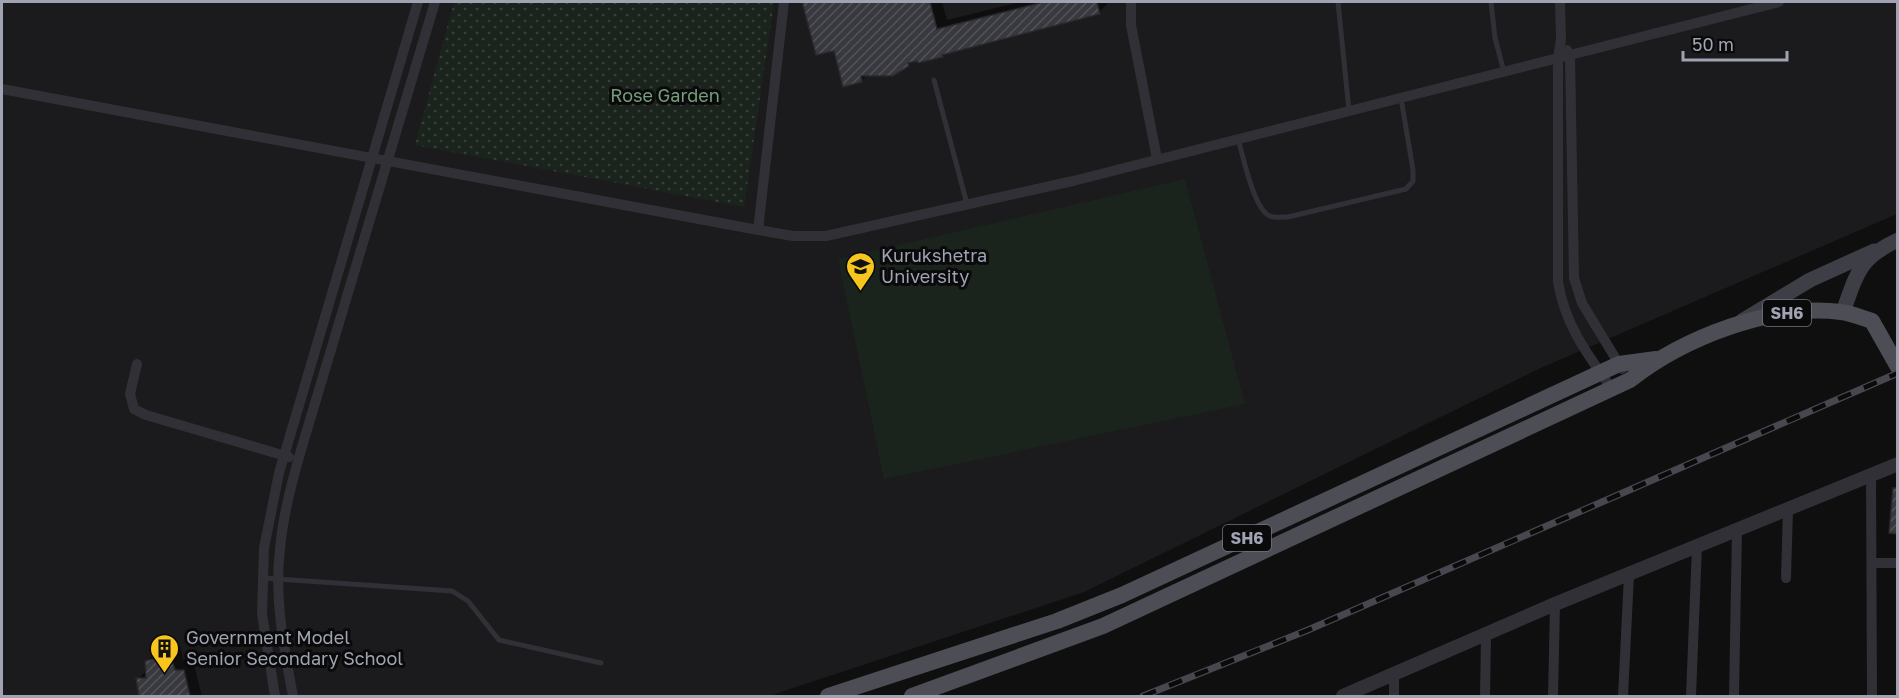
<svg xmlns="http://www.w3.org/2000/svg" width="1899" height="698" font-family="'Golos Text',sans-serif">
<defs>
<pattern id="park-dots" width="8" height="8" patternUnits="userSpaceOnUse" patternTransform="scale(1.5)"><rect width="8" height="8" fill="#1b231d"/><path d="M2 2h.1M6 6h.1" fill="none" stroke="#39403b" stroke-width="1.8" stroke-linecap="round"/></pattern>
<pattern id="building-hatch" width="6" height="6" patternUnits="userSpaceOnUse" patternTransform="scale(1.5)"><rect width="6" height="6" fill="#38393e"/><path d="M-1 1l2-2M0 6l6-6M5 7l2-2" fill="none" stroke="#525258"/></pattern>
</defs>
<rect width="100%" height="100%" fill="#0f0f10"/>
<polygon fill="#1b1b1d" points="2,2 1897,2 1897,214 1541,368 1084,592 769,696 2,696"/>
<polygon fill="#1b231d" points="1185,179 1245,404 884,479 838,259"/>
<polygon fill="url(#park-dots)" points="454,2 774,2 744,207 415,145"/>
<g fill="#0007">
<polygon points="803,2 942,2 947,20 1020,2 1108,3 1099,13 945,52 942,56 912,61 908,65 867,75 861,81 835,49 817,53"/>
<polygon points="180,646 184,662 193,661 202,696 140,696 138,679 147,670 147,661 156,652"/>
</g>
<g fill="url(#building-hatch)" stroke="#29292d" stroke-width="1.5">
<polygon points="802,2 930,2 937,29 1044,2 1097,2 1100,14 942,55 943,57 918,63 917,61 908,63 909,66 893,76 861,76 862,82 843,87 834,51 816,55"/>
<polygon points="1893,488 1898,488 1898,534 1889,533"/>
<polygon points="170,654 175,670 184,670 190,696 139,696 136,678 146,678 145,661"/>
</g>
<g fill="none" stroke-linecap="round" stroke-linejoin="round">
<g stroke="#303036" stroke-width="5">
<polyline points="1338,2 1349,111"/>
<polyline points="1491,2 1495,38 1504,72"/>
<polyline points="934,80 967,204"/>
<path d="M1238 139C1243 156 1254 210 1270 216 1275 218 1283 217 1288 217L1406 189 1413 181V170L1401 98"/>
<polyline points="263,578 452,591 468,601 499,640 601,663"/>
</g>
<g stroke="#303036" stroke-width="10">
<polyline points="1131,2 1131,25 1157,159"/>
<path d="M1560 2 1561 39 1558 59V282C1565 325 1587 354 1612 389"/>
<polyline points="1567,50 1570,56 1574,278 1582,303 1622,369"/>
<polyline points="2,89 758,230 793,236 826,236 1073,181 1779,2"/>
<polyline points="758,230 784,2"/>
<polyline points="137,364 130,394 134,409 146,415 289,457"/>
<polyline points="1871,474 1872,696"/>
<polyline points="1872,563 1898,563"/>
<polyline points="1786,578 1788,508"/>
<polyline points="1394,675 1394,696"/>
<polyline points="275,696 262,614 264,548 279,473 418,2"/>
<path d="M293 696C284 649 274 597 280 549 283 515 292 482 301 450L435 2"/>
<polyline points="1485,696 1486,637"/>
<polyline points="1553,696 1555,604"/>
<polyline points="1623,696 1629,575"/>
<polyline points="1691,696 1697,546"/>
<polyline points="1734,696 1737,529"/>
</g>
<polyline stroke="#303036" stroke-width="14" points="1343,696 1555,604 1898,464"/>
<g stroke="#3e3f46" stroke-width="15">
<path d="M1843 312C1857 273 1859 258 1898 240"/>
<polyline points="1742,321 1810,280 1874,251"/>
</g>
<g stroke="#4c4d55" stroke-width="16">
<polyline points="828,696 1057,621 1122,595 1619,364 1656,359"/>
<path d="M912 696 1103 626 1630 380C1683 338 1772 303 1841 312 1851 313 1862 318 1872 321L1898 367"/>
</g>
<defs>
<polyline id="rail" points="1143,696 1308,630 1898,373"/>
</defs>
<use href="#rail" stroke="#47484f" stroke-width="7"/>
<use href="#rail" stroke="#0a0a0b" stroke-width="4.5" stroke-dasharray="14" stroke-linecap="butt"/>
</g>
<defs>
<symbol id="university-pin" viewBox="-11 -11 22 30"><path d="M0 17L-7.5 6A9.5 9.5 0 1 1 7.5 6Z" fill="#f8c51f" stroke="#0a0a0b"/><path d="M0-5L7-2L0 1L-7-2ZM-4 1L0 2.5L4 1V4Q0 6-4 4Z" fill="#111"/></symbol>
<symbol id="building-pin" viewBox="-11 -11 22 30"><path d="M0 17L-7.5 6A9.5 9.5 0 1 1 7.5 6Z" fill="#f8c51f" stroke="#0a0a0b"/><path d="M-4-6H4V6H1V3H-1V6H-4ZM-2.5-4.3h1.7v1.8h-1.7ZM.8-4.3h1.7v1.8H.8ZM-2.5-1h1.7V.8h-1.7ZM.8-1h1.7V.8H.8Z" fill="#111"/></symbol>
</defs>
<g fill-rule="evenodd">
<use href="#university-pin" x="844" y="250" width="33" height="45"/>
<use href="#building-pin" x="148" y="632" width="33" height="45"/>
</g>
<g text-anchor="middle" stroke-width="6" stroke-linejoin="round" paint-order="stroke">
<g fill="#0a0a0b" stroke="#727580" stroke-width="1.5">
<rect x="1763" y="300" width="48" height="26" rx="4.5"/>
<rect x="1223" y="525" width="48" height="26" rx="4.5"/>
</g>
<g font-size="16" font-weight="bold" fill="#9fa3b2">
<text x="1787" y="319">SH6</text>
<text x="1247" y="544">SH6</text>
</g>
<g font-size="18" fill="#759e7c" stroke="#0a0a0b">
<text x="665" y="102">Rose Garden</text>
</g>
<g font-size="18" fill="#9fa3b2" stroke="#0a0a0b" text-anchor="start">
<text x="881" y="262">Kurukshetra<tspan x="881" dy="21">University</tspan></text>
<text x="186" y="644">Government Model<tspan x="186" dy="21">Senior Secondary School</tspan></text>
</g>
</g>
<rect width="1899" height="698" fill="none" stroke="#9fa3b2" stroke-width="6"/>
<path d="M1683 51v9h104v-9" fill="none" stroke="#9fa3b2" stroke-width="3"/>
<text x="1692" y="51" font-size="18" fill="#9fa3b2" stroke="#0a0a0b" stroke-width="4.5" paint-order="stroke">50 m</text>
</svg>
